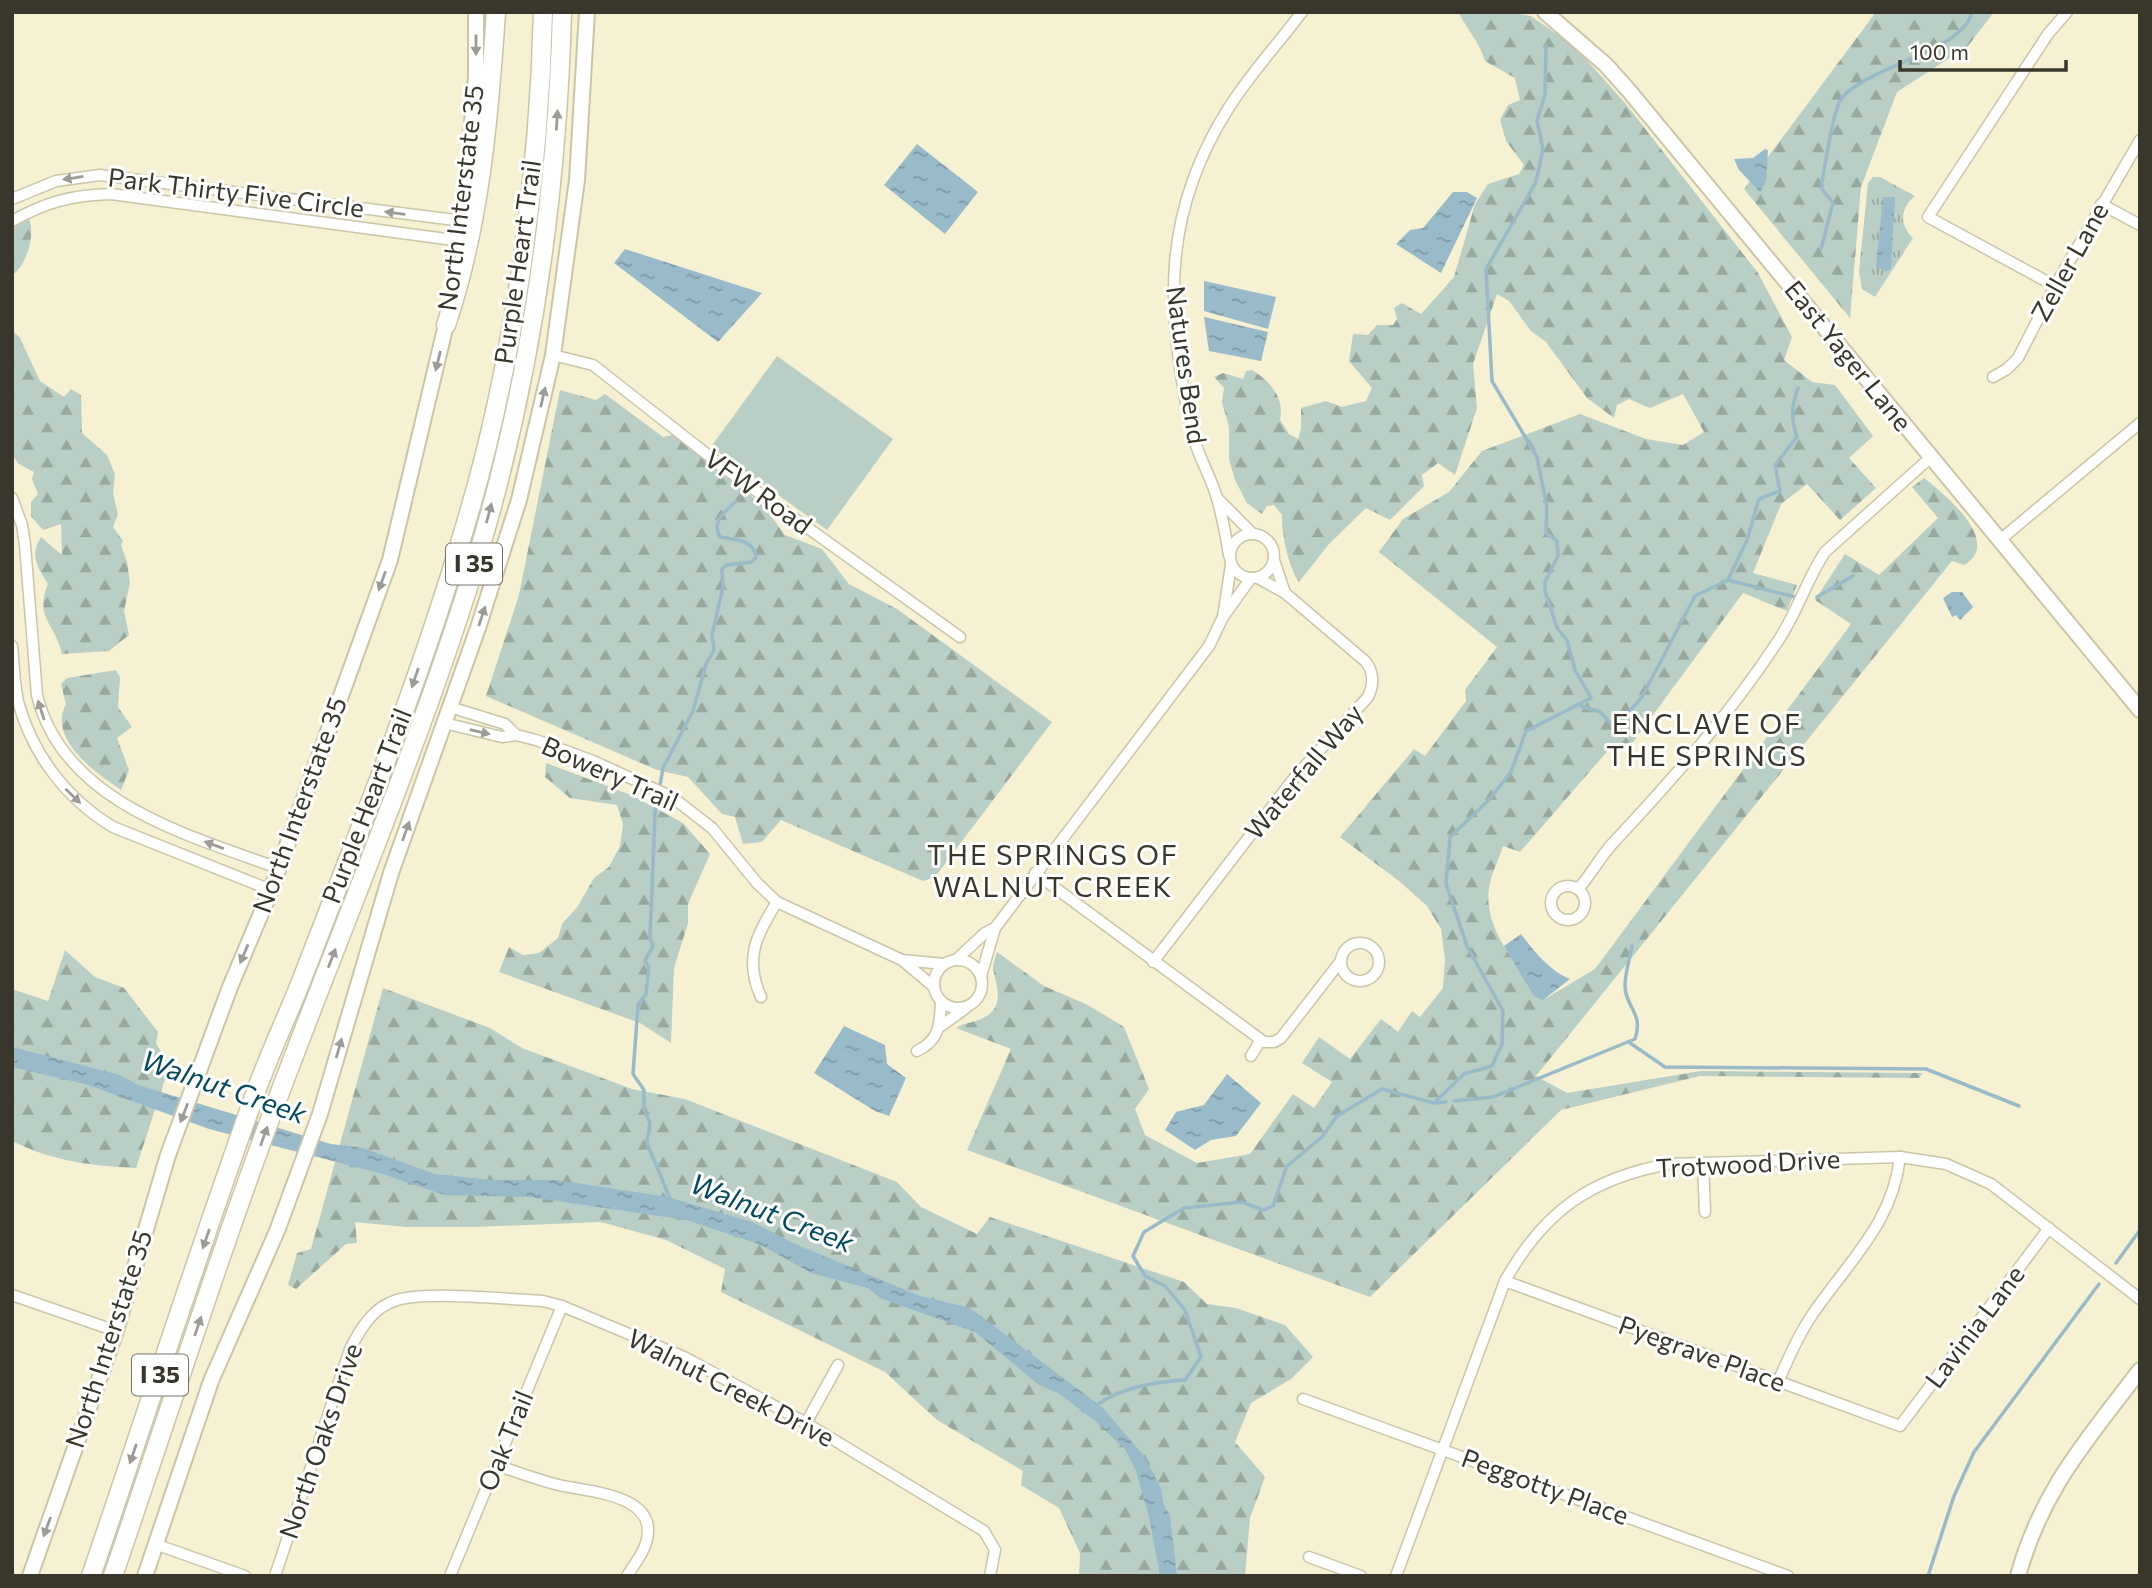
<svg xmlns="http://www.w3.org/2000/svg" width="2152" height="1588" font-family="Commissioner,sans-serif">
<defs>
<pattern id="grass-tufts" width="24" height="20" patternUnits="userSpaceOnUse" patternTransform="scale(1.75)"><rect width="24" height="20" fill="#b9cec4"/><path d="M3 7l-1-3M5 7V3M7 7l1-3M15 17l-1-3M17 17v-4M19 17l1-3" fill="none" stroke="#97a89f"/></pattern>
<pattern id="forest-firs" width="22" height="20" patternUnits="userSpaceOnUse" patternTransform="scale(1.75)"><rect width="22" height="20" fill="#b9cec4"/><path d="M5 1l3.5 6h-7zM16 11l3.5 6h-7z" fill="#97a89f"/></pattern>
<pattern id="water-ripples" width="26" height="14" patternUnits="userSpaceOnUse" patternTransform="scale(1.75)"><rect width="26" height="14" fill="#99bac8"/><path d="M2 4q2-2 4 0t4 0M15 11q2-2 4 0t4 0" fill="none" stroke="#7e98a3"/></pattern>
</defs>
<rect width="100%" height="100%" fill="#f7f1d3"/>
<path fill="url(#grass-tufts)" d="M1873 177H1880L1915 196C1900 208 1899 225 1913 238L1875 297 1862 289 1859 272 1868 183Z"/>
<g fill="url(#forest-firs)">
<path d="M1458 12H1508L1531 16 1575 47 1625 103 1758 273 1792 337 1784 360 1812 382 1835 385 1873 436 1849 458 1876 488 1840 520 1807 484 1781 504 1753 573 1797 585 1787 611 1743 593 1633 742 1611 747 1520 852 1503 846C1499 859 1491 874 1489 888 1483 931 1520 968 1543 1000L1595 969 1851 624 1815 600 1845 554 1879 575 1938 518 1912 487 1924 478C1943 493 2004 542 1964 565L1952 561 1536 1076 1567 1093 1701 1071 1923 1073 1919 1078 1700 1076 1561 1110 1370 1297 967 1150 1011 1049 956 1028C965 1022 974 1023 983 1018 1006 1007 996 986 993 968 993 963 996 956 997 952L1044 986 1088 1005 1124 1027 1149 1089 1135 1109 1145 1135 1197 1163 1250 1154 1293 1094 1314 1108 1332 1082 1302 1063 1319 1037 1350 1059 1381 1019 1398 1032 1412 1011 1420 1017 1443 988 1445 960 1441 929 1427 906 1399 881 1340 837 1414 749 1425 756 1466 701 1465 690 1497 647 1379 552 1403 519 1449 492 1482 451 1580 414 1646 439 1683 445 1704 432 1683 394 1650 408 1629 399 1617 405 1614 418 1587 398 1546 342 1531 331 1509 301 1497 294 1473 364 1477 408 1455 475 1438 463 1422 475 1424 486 1390 520 1366 508 1329 544 1299 582C1289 569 1281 532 1282 515L1274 505 1267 506 1262 514 1247 503 1235 480 1229 460V427L1222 402 1224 388 1214 377 1223 373 1243 379 1246 371 1252 370C1270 381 1285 398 1280 420L1289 434 1298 439 1301 429V408L1326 401 1342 407 1366 401 1372 388 1349 361 1353 334 1368 335 1377 325H1393L1397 319 1394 308 1402 303 1421 314 1454 277 1475 204 1488 184 1519 174 1524 165 1506 141 1500 120 1508 105 1520 100 1515 78 1485 61C1480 43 1467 29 1458 12Z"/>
<polygon points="1876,12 1994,12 1968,46 1897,92 1861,187 1850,318 1744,189"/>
<path d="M29 219C36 234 26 267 12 275V229Z"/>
<path d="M12 330 20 338 40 381 64 397 71 389 81 395 82 433 107 455 115 474 113 494 118 514 113 527 123 541 121 545 127 562 130 583 124 611 129 635 109 651 62 654C55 622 34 619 48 584 38 568 29 555 41 537L62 555 61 524 43 530 31 516V502L38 494 32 479 34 472 19 464 12 455Z"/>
<polygon points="560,390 596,400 605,394 663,437 673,435 763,505 785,535 822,549 849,584 897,609 1052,722 935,877 923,881 781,820 762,842 743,844 735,817 722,814 688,777 657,770 486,696 519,595"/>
<path d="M116 670 120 678 118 707 132 727 117 738 129 770 121 790C96 773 47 739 66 704L61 684 67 678Z"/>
<polygon points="546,763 631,795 683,823 710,854 688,904 688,923 674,968 671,1043 640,1023 499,972 509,947 523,955 539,953 558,938 562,924 578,906 594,878 609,867 620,846 623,824 617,805 570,798 545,777"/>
<path d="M65 950 95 977 124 988 158 1032 156 1043 169 1067 136 1168C92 1166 52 1161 12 1141V989L48 1001Z"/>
<polygon points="383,988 490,1028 522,1048 632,1089 685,1099 897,1182 921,1207 977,1234 990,1217 1184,1282 1207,1304 1236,1308 1285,1325 1313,1357 1291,1379 1251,1403 1235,1442 1265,1477 1250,1518 1245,1576 1079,1576 1080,1553 1059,1508 1021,1485 1023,1471 937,1420 885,1372 721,1292 725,1269 666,1240 601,1222 473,1227 406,1227 355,1222 357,1243 346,1244 296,1289 288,1285 297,1253 311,1249"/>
</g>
<polygon fill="#b9cec4" points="777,356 893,439 827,530 711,447"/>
<g fill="url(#water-ripples)">
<polygon points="917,144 978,192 945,234 884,185"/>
<polygon points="1765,149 1768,150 1766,181 1760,192 1739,170 1734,159 1753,158"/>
<polygon points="1453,192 1467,192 1477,198 1441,273 1396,244 1410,230 1423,228"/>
<polygon points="1883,197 1895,197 1891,269 1887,271 1876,267"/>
<polygon points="625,249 762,293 718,342 614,263"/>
<polygon points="1204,281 1276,297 1268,329 1204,311"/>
<polygon points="1204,317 1268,332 1261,361 1209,351"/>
<polygon points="1952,592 1962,592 1973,607 1960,620 1956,615 1952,617 1943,598"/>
<path d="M1521 934C1534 952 1551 972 1570 979L1543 1000 1534 996 1504 946Z"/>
<polygon points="844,1026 885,1045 887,1064 906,1078 889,1116 875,1111 814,1073"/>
<polygon points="12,1047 120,1075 138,1085 331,1144 363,1148 435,1174 492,1180 556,1180 668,1197 752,1222 795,1244 920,1296 970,1308 1103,1408 1144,1456 1161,1488 1163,1503 1170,1516 1177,1576 1160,1576 1149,1517 1136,1471 1125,1449 1095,1421 1058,1393 1039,1385 975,1332 880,1298 868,1288 811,1273 761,1245 687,1220 529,1197 444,1195 383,1174 209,1129 85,1084 12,1067"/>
<polygon points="1227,1074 1261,1103 1236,1136 1211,1140 1195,1150 1165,1130 1176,1112 1204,1105"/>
</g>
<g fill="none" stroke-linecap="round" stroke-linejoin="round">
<g stroke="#99bac8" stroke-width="3.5">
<path d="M1821 249 1833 203 1821 188C1824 171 1833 110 1841 99 1867 66 1963 52 1972 12"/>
<polyline points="1728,580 1795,597"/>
<polyline points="1817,597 1853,576"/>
<path d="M1581 706 1600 712 1615 728 1642 697 1695 596 1728 580 1747 540 1759 499 1780 491 1775 465 1797 437C1791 419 1791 406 1798 388"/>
<polyline points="1630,1043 1665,1067 1926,1069 2019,1106"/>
<path d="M1454 1101 1493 1097 1635 1039C1644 1012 1625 1008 1625 985 1625 973 1630 958 1632 946"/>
<polyline points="1435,1103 1446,1102"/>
<path d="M671 1201 647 1143 650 1123 644 1109V1090L633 1074 638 1005 646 994 649 967 645 961 653 946 650 938 655 814 663 768 693 711 706 664 714 650 712 635 723 587 722 569 727 565 752 562 756 557C754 539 735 540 720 537 711 521 725 512 736 501"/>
<polyline points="2116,1263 2140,1230"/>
<path d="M1097 1405C1121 1387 1155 1382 1185 1380L1201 1357 1185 1310 1165 1286 1145 1276 1133 1256 1144 1232 1184 1208 1241 1202 1264 1210 1273 1206 1287 1166 1322 1137 1337 1116 1382 1089 1434 1103 1464 1074 1492 1066 1502 1044 1503 1011 1467 946 1446 884 1450 837 1488 801 1511 772 1526 731 1591 698 1575 670 1567 640 1557 628 1545 591V582L1558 556 1557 541 1546 533 1547 507 1537 457 1492 381 1486 269 1536 182 1543 149 1537 121 1545 95 1546 46"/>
<polyline points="1928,1576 1954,1496 1974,1452 2099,1284"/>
</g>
<defs>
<g id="street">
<polyline points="12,199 56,181 100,175 463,221"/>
<polyline points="2101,204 2140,225"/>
<path d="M12 221C46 202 72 195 111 194L461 241"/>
<polyline points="2055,286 1928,217 2048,34 2067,12"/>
<polyline points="553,355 593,365 727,470 960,637"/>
<polyline points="1993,377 2007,369 2018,358 2055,286 2140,140"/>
<path d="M12 498 22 525 25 545 37 695C63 802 187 835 278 868"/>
<polyline points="1217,498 1252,533"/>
<circle cx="1252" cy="556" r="22"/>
<polyline points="2000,540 2140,423"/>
<path d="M1229 555C1226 536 1222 516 1217 498 1210 474 1196 453 1191 428 1166 310 1161 215 1228 109 1249 75 1278 44 1302 12"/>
<polyline points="1274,560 1285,593"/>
<polyline points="1223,617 1231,565"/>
<path d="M12 646C14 665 14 687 19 705 34 757 68 800 113 827L271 890"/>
<polyline points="450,707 505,724 516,735"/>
<polyline points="444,723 502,737 516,735 536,740 593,761 672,797 712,828 757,883 777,902 902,960 944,964"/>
<polyline points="1035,873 1264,1042 1274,1042 1281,1038 1340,962"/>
<circle cx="1568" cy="903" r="17"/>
<path d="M1578 889C1591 875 1600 857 1613 843 1673 779 1730 714 1778 641 1797 613 1806 581 1825 552L1931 457"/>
<circle cx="1360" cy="962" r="19"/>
<circle cx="958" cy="984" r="24"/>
<polyline points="902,960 934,987"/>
<polyline points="956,960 985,933 995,928"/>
<path d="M1153 962 1295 777 1368 697C1374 685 1374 671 1365 661L1285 593 1258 578"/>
<polyline points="981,976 995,928 1209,646 1223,617 1251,578"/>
<path d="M761 997C744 959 756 935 777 902"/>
<polyline points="941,1026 966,1008"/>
<path d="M917 1051C940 1040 940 1024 941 1001"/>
<polyline points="1251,1056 1260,1041"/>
<polyline points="1703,1163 1705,1212"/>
<polyline points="1505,1281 1900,1426 2049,1228"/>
<polyline points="12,1295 116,1331"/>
<path d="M1778 1382C1788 1359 1798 1336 1812 1315 1848 1262 1893 1223 1900 1157"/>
<polyline points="1303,1399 1788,1576"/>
<polyline points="806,1423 838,1365"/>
<path d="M496 1465C517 1472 538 1480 559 1485 588 1492 661 1494 646 1543 643 1554 633 1566 627 1576"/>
<polyline points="155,1544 245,1576"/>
<polyline points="1309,1557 1361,1576"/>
<path d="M275 1576 350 1349C361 1328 373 1307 397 1300 428 1291 507 1299 543 1301L562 1306 684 1357 806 1423 984 1531 995 1550 990 1576"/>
<polyline points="450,1576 562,1306"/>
<path d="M1396 1576 1505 1281C1544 1211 1591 1178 1669 1164L1900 1157 1946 1164 1991 1184 2140 1299"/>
</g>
<g id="secondary">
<polyline points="1545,12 1606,65 1630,92 2140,710"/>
<polyline points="461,245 476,77 476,12"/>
<polyline points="30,1576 116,1331 168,1155 230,987 271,890 390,560 448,316"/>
<polyline points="145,1576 211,1381 277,1231 320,1114 391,873 478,628 519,500 553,355 577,180 587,12"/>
<path d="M2018 1576C2042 1489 2087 1440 2140 1370"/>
</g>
<g id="highway">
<path d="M446 325C480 225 489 117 496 12"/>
<path d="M91 1576C147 1413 199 1248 258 1086 271 1050 288 1015 302 979 360 829 421 678 466 523 514 363 539 179 543 12"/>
<path d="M113 1576C169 1413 221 1248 282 1087 349 910 423 735 478 555 531 379 557 195 562 12"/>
</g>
</defs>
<use href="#street" stroke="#cbc5a8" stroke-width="13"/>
<use href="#secondary" stroke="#cbc5a8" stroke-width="18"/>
<use href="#highway" stroke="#cbc5a8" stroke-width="21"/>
<use href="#street" stroke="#fff" stroke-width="10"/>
<use href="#secondary" stroke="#fff" stroke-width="14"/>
<use href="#highway" stroke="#fff" stroke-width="18"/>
</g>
<defs><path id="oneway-solid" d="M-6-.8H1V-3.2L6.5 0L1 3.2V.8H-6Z" transform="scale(1.75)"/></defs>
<g fill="#9c9b95">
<use href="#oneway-solid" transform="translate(476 45) rotate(90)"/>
<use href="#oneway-solid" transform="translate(557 120) rotate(-86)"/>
<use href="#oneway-solid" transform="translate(73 178) rotate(171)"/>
<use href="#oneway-solid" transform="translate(395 213) rotate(-173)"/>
<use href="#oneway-solid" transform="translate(438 361) rotate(104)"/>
<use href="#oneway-solid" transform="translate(543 397) rotate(-77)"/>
<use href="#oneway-solid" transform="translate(489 513) rotate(-75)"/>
<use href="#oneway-solid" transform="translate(382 581) rotate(110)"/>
<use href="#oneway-solid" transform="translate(482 616) rotate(-72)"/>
<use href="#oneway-solid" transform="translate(415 678) rotate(109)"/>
<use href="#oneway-solid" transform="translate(41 710) rotate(-108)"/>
<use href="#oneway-solid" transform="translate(480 732) rotate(13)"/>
<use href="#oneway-solid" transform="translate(73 796) rotate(44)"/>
<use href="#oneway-solid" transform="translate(406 831) rotate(-70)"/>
<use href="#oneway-solid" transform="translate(214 845) rotate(-160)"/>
<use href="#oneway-solid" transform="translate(244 954) rotate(113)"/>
<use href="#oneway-solid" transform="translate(332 958) rotate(-69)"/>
<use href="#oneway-solid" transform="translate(339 1048) rotate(-74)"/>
<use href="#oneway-solid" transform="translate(184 1113) rotate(111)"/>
<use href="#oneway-solid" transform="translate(264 1136) rotate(-70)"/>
<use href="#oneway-solid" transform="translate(206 1239) rotate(109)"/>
<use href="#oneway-solid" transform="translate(198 1326) rotate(-71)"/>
<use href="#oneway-solid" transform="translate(133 1454) rotate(109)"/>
<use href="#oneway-solid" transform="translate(47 1527) rotate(110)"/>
</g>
<g text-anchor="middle" stroke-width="6" stroke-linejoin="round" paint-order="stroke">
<g fill="#fff" stroke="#74736b" stroke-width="2">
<rect x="446" y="543.5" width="56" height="41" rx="5"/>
<rect x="132" y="1354.5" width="56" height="41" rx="5"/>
</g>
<g font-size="24" font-weight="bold" fill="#39372b">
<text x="474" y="572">I 35</text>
<text x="160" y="1383">I 35</text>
</g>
<g font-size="26" fill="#39372b" stroke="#fff">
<text transform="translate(236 193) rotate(7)" y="9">Park Thirty Five Circle</text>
<text transform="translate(461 198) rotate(-83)" y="9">North Interstate 35</text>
<text transform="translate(518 262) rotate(-82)" y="9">Purple Heart Trail</text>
<text transform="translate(2070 262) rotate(-61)" y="9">Zeller Lane</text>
<text transform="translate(1848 356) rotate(51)" y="9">East Yager Lane</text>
<text transform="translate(1186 365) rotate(82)" y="9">Natures Bend</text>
<text transform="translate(758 492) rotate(36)" y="9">VFW Road</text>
<text transform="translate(1304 772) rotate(-50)" y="9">Waterfall Way</text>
<text transform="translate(610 774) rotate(24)" y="9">Bowery Trail</text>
<text transform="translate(300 805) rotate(-70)" y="9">North Interstate 35</text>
<text transform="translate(367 806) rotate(-69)" y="9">Purple Heart Trail</text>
<text transform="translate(1748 1164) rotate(-3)" y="9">Trotwood Drive</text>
<text transform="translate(1975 1327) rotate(-53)" y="9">Lavinia Lane</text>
<text transform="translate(109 1339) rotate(-72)" y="9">North Interstate 35</text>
<text transform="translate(1702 1354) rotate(20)" y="9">Pyegrave Place</text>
<text transform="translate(731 1388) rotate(27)" y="9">Walnut Creek Drive</text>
<text transform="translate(321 1441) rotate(-71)" y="9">North Oaks Drive</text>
<text transform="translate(506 1441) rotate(-68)" y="9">Oak Trail</text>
<text transform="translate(1545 1487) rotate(20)" y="9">Peggotty Place</text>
</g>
<g font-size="28" letter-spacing="2" fill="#39372b" stroke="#fff">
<text x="1707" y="734">ENCLAVE OF<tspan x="1707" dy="32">THE SPRINGS</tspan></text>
<text x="1053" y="865">THE SPRINGS OF<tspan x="1053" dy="32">WALNUT CREEK</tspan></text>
</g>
<g font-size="28" font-style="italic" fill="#024b5f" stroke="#fff">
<text transform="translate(224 1087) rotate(19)" y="10">Walnut Creek</text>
<text transform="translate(772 1213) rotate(21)" y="10">Walnut Creek</text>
</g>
</g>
<rect width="2152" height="1588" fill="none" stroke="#39372b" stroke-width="28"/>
<path d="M1900 60v10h166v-10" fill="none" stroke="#39372b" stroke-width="3.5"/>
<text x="1910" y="60" font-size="21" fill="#39372b" stroke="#ffffff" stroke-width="5" paint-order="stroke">100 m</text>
</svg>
